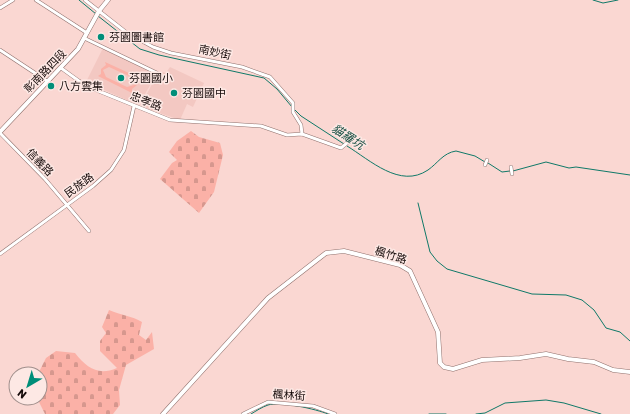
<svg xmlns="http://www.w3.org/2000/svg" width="630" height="414" font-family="Rubik,'Noto Sans TC',sans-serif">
<defs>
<pattern id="cemetery-stones" width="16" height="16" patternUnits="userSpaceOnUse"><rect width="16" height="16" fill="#fbb1a7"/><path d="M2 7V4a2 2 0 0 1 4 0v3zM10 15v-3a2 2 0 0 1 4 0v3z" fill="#d6978e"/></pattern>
</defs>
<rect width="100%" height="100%" fill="#fad7d2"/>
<g fill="#f3c8c2">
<polygon points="103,48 156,75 142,99 139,98 136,104 86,82"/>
<polygon points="170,67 204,83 193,107 187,104 180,120 148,109 142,103 159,71 166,73"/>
</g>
<path fill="#fbb1a7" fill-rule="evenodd" d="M105 62 140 78 137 79V85L132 89V93L98 76 101 74V69L106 65ZM109 67 131 77 134 80V85L127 87 106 77 103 70Z"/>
<g fill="url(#cemetery-stones)">
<polygon points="191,131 199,137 220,143 223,155 214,192 199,213 160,179 172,163 177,160 169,152 177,141"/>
<path d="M109 310C121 315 132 316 142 322L139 335 146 340 152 332 154 349 126 365 119 390 120 405 113 414H45L37 398H40V374H38L46 358 56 351 75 353C87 368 98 376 117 368L100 351V341L106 333 102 327Z"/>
</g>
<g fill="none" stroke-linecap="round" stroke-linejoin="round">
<g stroke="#0f7968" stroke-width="1">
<polyline points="79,0 96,14"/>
<polyline points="593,0 603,3 618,0"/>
<polyline points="98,16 140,49 159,55 264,78 277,89 292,107"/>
<polyline points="294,109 301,116 344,144"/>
<path d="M347 146C370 160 400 189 428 170 438 163 443 153 456 151L475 156 485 162"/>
<polyline points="488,163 502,172 510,171"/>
<polyline points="513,171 546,162 569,168 576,167 630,175"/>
<polyline points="418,203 430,252 437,261 447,269 532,294 566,295 582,300 594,310 606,328 620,332 630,341"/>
<path d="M251 414C256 411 262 407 268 405 280 401 316 409 328 414"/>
<polyline points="429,414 446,414"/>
<polyline points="476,414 485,413 505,403 546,400 564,403 601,414"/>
</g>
<defs>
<g id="minor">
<polyline points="36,0 87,33"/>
<polyline points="85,0 127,33 153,47 171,53 242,67 270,77 293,103 293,112 301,125 302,134"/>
<polyline points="0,8 13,0"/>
<polyline points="84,38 157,73"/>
<polyline points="0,50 47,81"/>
<polyline points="61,68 79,81 96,90 170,120 261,126 287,135 302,134 341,148 347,143"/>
<polyline points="0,133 45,179 89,231"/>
<polyline points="485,165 487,160"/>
<polyline points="511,167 512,174"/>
<polyline points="0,254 93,186 111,170 124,150 134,106"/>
<polyline points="243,414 268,402 313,406 335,414"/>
</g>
<g id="tertiary">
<polyline points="0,132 78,49 99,11 108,0"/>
<polyline points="163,414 268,298 326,253 344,251 400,265 410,271 438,332 440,363 444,367 453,369 482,360 520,358 546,354 568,359 594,362 613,370 630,372"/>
</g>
</defs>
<use href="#minor" stroke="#90716d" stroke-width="4"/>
<use href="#tertiary" stroke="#90716d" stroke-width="5"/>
<use href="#minor" stroke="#fff" stroke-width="3"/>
<use href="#tertiary" stroke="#fff" stroke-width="4"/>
</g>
<g fill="#008e79" stroke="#fde8e4" stroke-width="1.5">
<circle cx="101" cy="37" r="4"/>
<circle cx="121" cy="78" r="4"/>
<circle cx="51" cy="86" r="4"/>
<circle cx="174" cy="93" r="4"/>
</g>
<g text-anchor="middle" stroke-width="3" stroke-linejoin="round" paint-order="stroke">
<g font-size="11" fill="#150a09" stroke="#fde8e4" text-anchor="start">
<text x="109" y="41">芬園圖書館</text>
<text x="129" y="82">芬園國小</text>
<text x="59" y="90">八方雲集</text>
<text x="182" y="97">芬園國中</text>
</g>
<g font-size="11" fill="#150a09" stroke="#fde8e4">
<text transform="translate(215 52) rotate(12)" y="4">南妙街</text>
<text transform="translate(45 71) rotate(-46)" y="4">彰南路四段</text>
<text transform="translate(146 101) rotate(21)" y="4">忠孝路</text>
<text transform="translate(40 162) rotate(46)" y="4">信義路</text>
<text transform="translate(79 185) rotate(-36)" y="4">民族路</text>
<text transform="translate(391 255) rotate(18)" y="4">楓竹路</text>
<text transform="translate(289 395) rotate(4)" y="4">楓林街</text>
</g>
<g font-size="12" font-style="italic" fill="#1b5246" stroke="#fde8e4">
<text transform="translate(348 137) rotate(33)" y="4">貓羅坑</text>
</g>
</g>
<g transform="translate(28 386) rotate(218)"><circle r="19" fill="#fde8e4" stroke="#a08f8c"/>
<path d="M0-3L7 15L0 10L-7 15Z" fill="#008e79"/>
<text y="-6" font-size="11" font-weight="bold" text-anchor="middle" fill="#150a09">N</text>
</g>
</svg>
